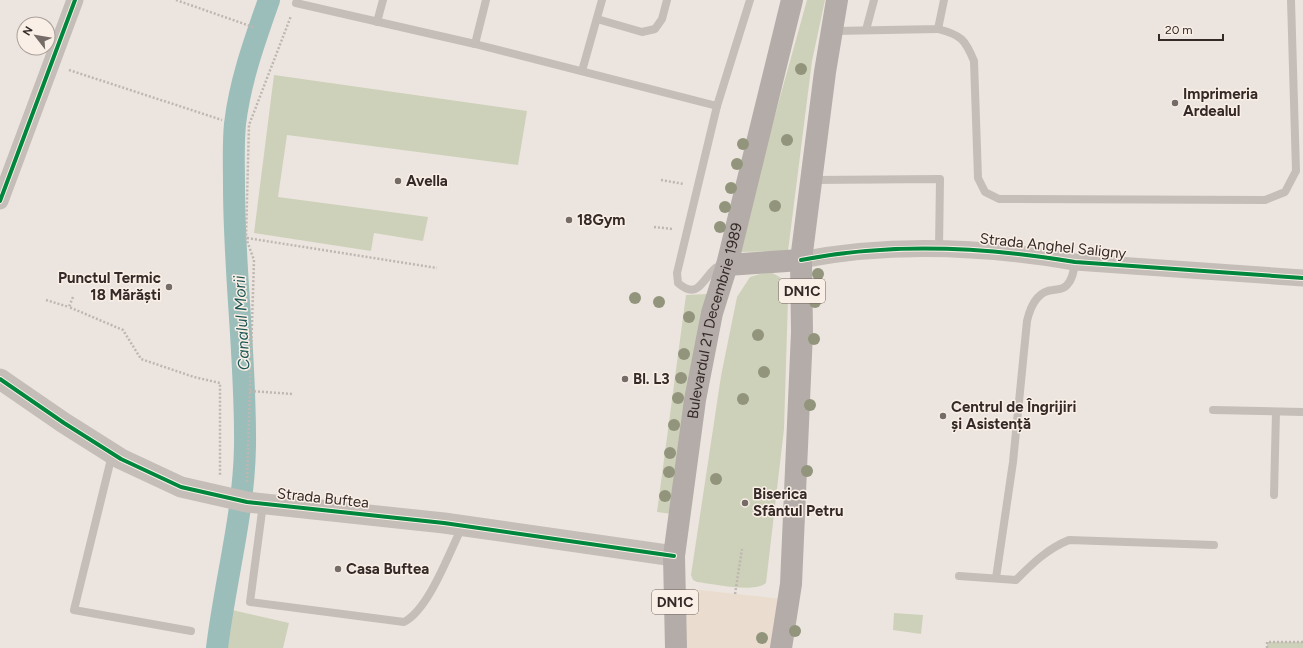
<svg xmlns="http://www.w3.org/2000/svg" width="1303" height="648" font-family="Figtree,sans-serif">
<rect width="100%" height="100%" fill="#ece5df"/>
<g fill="#ced1b9">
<polygon points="807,0 825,0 812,61 788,251 737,252"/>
<polygon points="274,75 527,111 518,165 287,135 278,197 428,217 423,241 374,233 371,251 254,233"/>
<path d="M772 273C787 280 788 283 788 299L784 429 766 583C755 593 713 584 697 582L693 580 691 575 721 376 737 297 750 277 760 274Z"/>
<polygon points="707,294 672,514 657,512 686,295"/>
<polygon points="228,609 289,623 283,648 222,648"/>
<polygon points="894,613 923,615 921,634 893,630"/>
<rect x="1267" y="642" width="36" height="6"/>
</g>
<polygon fill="#eadcce" points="681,588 782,599 773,648 682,648"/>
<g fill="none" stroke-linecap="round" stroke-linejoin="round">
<path stroke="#9cbebb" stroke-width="22" d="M217 648C225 581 244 514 245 446 246 359 234 273 234 186 234 165 233 144 235 124 240 81 255 40 269 0"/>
<g stroke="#beb6b1" stroke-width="2.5" stroke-dasharray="2 2" stroke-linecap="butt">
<polyline points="176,0 253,27"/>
<polyline points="69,70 222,120"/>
<polyline points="661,180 684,184"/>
<polyline points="654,227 673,229"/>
<polyline points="247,238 437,268"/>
<polyline points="73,297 69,307 123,330 141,359 194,377 220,383 220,475"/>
<polyline points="46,300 69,307"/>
<polyline points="250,391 293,394"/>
<polyline points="247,482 254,260 246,238 249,125 291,16"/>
<polyline points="735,594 742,549"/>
<polyline points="1267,648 1267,642 1303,642"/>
</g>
<g stroke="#c5bdb8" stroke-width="8">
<polyline points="296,3 475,44 717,106"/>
<polyline points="597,19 642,32 655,29 662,19 667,0"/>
<polyline points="377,22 383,0"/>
<path d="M938 29C961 35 965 39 974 61L978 178 985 192 999 199 1265 200 1285 192 1296 171 1291 0"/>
<polyline points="866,30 874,0"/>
<polyline points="834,31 938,29 944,0"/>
<polyline points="475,44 486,0"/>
<polyline points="582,71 602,0"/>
<polyline points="813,180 940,179 939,249"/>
<path d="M722 265C704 269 702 304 678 283L677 273 717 106 750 0"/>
<polyline points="1213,410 1303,412"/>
<polyline points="112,455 74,610 191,631"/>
<polyline points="1274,495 1276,412"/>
<path d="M263 504 250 602 404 622C429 609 449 553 462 527"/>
<path d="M959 576 1016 580C1033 563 1047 549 1069 540L1214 545"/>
<path d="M996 578 1013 462 1027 321C1030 308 1037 291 1053 290 1058 289 1063 290 1067 285 1073 279 1074 269 1075 262"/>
</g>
<g stroke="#c5bdb8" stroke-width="17">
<polyline points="0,201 75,0"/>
<path d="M801 260C891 242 986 247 1075 262L1303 278"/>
</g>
<polyline stroke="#c5bdb8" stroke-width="21" points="0,379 64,423 121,459 181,487 247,502 444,523 674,556"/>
<g stroke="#b3aca8" stroke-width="22">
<polyline points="727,265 801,260"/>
<path id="s1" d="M676 648 674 556 695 400 712 313 727 265 792 0"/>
<polyline points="781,648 791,584 802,332 801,260 825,72 837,0"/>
</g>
<defs>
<g id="cycleway">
<polyline points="0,201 75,0"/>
<path d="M801 260C891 242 986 247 1075 262L1303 278"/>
<polyline points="0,379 64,423 121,459 181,487 247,502 444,523 674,556"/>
</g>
</defs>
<use href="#cycleway" stroke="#f9efe6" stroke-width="6"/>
<use href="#cycleway" stroke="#00873e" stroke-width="4"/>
</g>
<g fill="#92957c">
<circle cx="801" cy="69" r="6"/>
<circle cx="787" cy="140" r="6"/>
<circle cx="743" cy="144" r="6"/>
<circle cx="737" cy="164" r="6"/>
<circle cx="731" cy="188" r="6"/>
<circle cx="775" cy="206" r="6"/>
<circle cx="725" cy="207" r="6"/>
<circle cx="720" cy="227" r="6"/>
<circle cx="818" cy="274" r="6"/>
<circle cx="635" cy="298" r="6"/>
<circle cx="659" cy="302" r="6"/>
<circle cx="815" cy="302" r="6"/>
<circle cx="689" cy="317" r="6"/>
<circle cx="758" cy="335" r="6"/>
<circle cx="814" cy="339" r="6"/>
<circle cx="684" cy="354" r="6"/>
<circle cx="764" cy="372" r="6"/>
<circle cx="681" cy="378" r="6"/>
<circle cx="678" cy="398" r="6"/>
<circle cx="743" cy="399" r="6"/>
<circle cx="810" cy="405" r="6"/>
<circle cx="674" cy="425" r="6"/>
<circle cx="670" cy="453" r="6"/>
<circle cx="807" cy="471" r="6"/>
<circle cx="669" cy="472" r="6"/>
<circle cx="716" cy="479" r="6"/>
<circle cx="665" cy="496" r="6"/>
<circle cx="795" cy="631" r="6"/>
<circle cx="762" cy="638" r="6"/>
</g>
<g fill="#756b67" stroke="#f9efe6" stroke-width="1.5">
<circle cx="1175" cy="103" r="4"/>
<circle cx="398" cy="181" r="4"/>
<circle cx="569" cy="220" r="4"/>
<circle cx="169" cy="287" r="4"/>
<circle cx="625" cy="379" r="4"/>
<circle cx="943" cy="416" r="4"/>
<circle cx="745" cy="503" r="4"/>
<circle cx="338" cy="569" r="4"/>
</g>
<g text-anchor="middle" stroke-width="3" stroke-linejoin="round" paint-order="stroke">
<g fill="#f9efe6" stroke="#706560" stroke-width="1">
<rect x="779" y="279" width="46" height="24" rx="3"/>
<rect x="652" y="590" width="46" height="24" rx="3"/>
</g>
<g font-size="14" font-weight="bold" fill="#352a27">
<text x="802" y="296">DN1C</text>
<text x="675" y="607">DN1C</text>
</g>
<g font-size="15" font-weight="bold" fill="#352a27" stroke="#f9efe6" text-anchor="start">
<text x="1183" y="99">Imprimeria<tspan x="1183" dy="17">Ardealul</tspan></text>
<text x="406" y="186">Avella</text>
<text x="577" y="225">18Gym</text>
<text x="161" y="283" text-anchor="end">Punctul Termic<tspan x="161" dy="17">18 Mărăști</tspan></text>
<text x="633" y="384">Bl. L3</text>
<text x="951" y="412">Centrul de Îngrijiri<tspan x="951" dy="17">și Asistență</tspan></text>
<text x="753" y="499">Biserica<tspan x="753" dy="17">Sfântul Petru</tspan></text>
<text x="346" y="574">Casa Buftea</text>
</g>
<g font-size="15" fill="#352a27" stroke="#f9efe6">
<text transform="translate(1053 246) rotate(6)" y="5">Strada Anghel Saligny</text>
<text dy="5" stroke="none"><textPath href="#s1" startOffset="331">Bulevardul 21 Decembrie 1989</textPath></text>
<text transform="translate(323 498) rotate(6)" y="5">Strada Buftea</text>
</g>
<g font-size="16" font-style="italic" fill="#1d5655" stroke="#f9efe6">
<text transform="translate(241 323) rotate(-93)" y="6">Canalul Morii</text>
</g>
</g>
<g transform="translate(36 36) rotate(301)"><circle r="19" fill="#f9efe6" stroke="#aba09a"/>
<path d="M0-3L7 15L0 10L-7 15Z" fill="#756b67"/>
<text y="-6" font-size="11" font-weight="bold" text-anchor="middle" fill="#352a27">N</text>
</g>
<path d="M1159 34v6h64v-6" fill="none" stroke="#352a27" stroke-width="2"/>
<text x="1165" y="34" font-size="12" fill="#352a27" stroke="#f9efe6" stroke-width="3" paint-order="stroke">20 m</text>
</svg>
